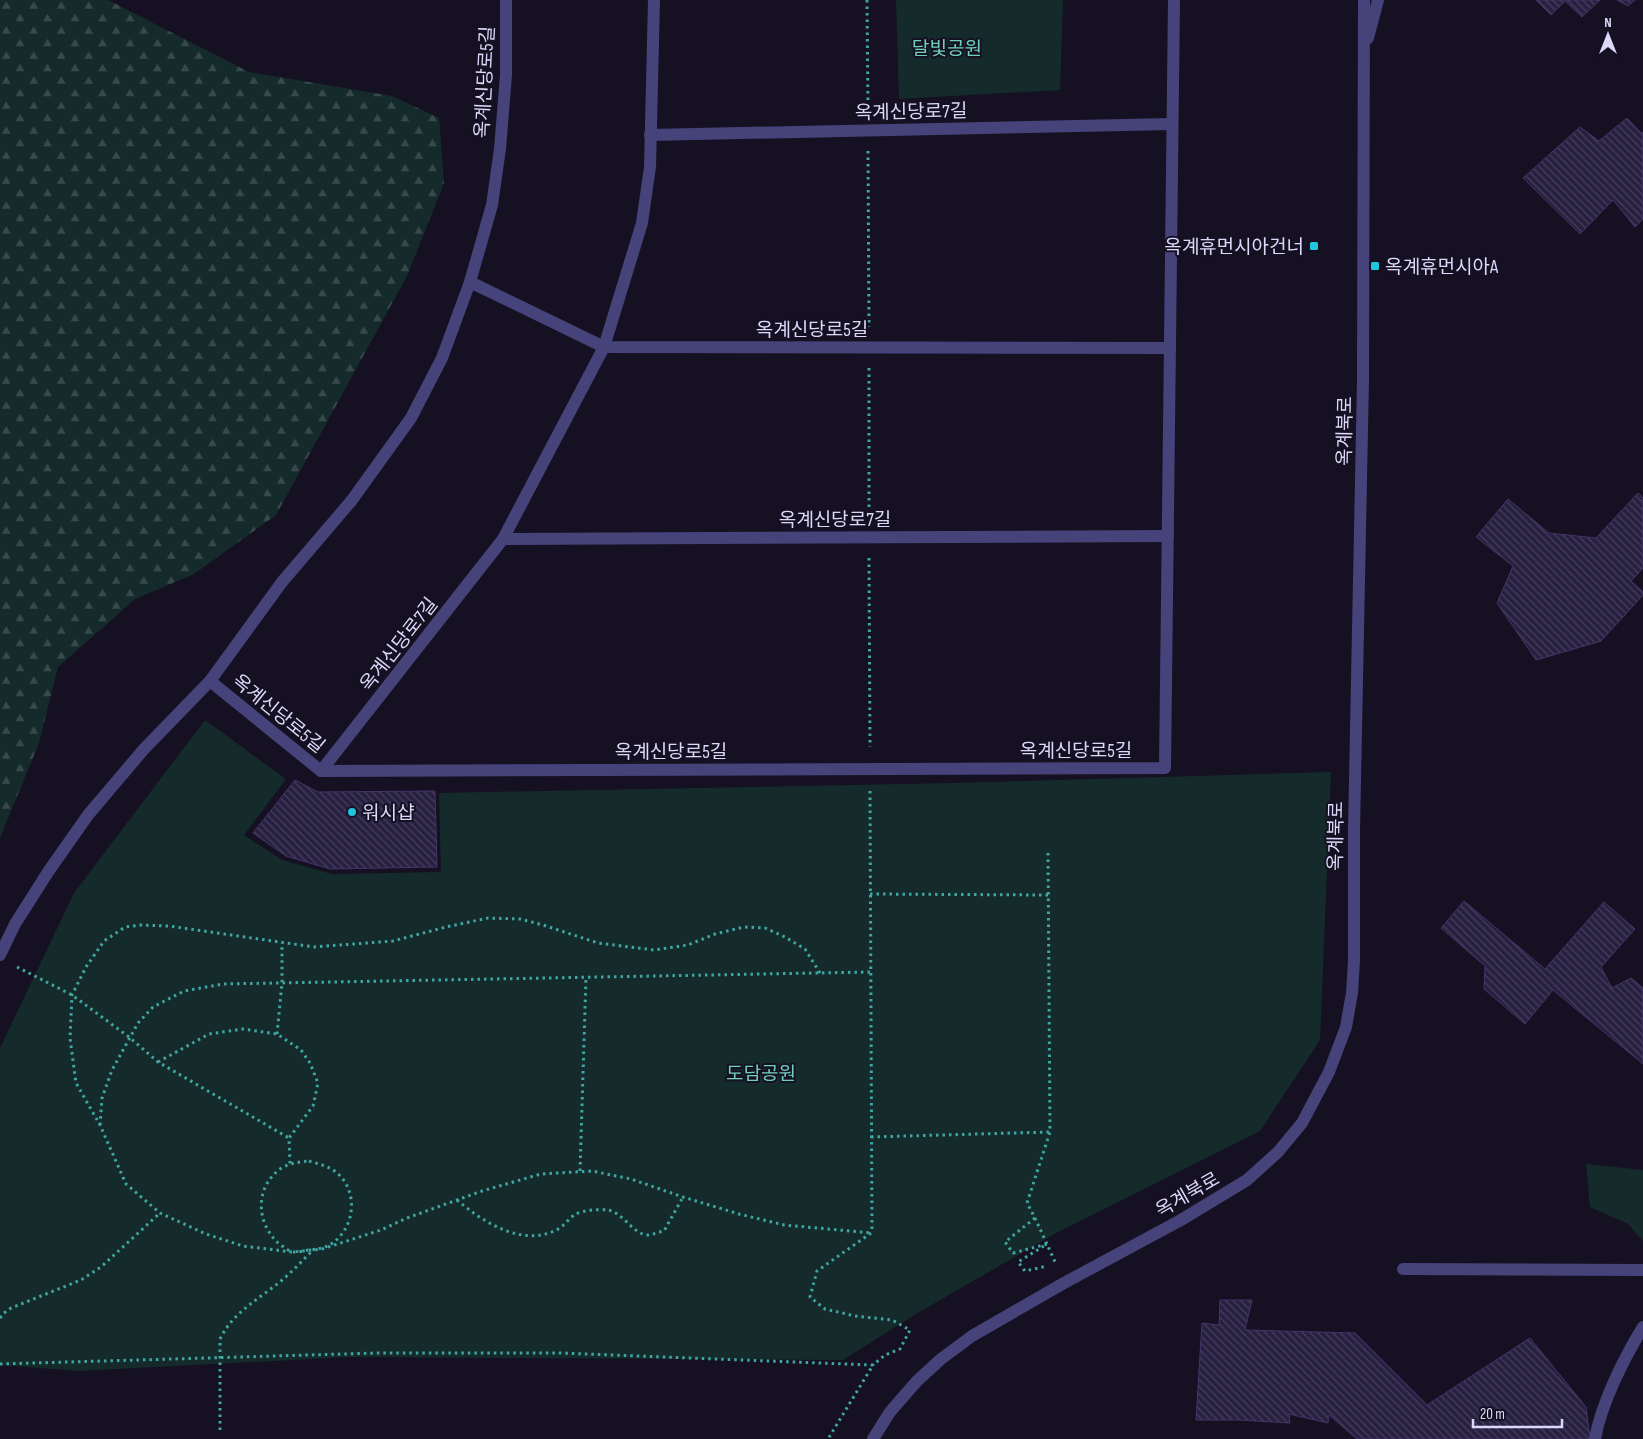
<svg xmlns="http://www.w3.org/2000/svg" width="1643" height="1439" font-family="'Sofia Sans Condensed','Noto Sans KR',sans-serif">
<defs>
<pattern id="forest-firs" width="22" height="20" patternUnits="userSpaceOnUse" patternTransform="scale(1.25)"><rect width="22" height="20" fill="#152b2b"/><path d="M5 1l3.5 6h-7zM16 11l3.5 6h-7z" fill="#37494b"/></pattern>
<pattern id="building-back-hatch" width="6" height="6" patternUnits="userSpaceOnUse" patternTransform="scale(1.25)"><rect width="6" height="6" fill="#272041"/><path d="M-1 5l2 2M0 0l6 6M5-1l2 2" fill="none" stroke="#46405d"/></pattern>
</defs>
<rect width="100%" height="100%" fill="#151122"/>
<polygon fill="url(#forest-firs)" points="0,0 108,0 249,72 392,96 439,118 444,183 407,276 276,515 194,574 135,599 58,667 39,743 0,838"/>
<g fill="#152b2b">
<polygon points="896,0 1063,0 1060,90 899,99"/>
<polygon points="205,720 286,779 244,835 282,860 332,874 441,872 439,793 954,783 1331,772 1320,1040 1260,1131 1056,1233 916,1314 843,1360 349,1357 79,1371 0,1365 0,1048 74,893"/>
<polygon points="1586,1164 1643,1170 1643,1241 1628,1224 1590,1207"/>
</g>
<g fill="url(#building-back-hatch)" stroke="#413569">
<polygon points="1536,0 1600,0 1582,17 1565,1 1551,15"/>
<polygon points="1617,0 1635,0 1628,6"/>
<polygon points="1627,118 1642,134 1643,132 1643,219 1635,227 1613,200 1580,234 1523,178 1580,127 1599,141"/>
<polygon points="1638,493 1643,498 1643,568 1631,581 1643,592 1643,595 1601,641 1536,660 1497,603 1513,566 1476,537 1508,499 1549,533 1596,538"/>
<polygon points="295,780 318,792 435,791 437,867 330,869 286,856 253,833"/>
<polygon points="1464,901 1545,969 1604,902 1635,929 1601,967 1612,988 1631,978 1643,988 1643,1064 1553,990 1525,1024 1484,989 1485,966 1441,928"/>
<polygon points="1220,1300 1252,1300 1245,1330 1355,1333 1427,1405 1530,1338 1586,1407 1590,1437 1588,1439 1357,1439 1329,1415 1328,1423 1289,1414 1290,1423 1239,1420 1196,1420 1202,1323 1219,1325"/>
</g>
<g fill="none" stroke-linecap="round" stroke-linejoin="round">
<g stroke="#3fa6a3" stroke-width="3" stroke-dasharray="2.5 4" stroke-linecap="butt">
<polyline points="867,0 868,109"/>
<polyline points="868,151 869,327"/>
<polyline points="869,368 869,517"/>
<polyline points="869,558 870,747"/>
<polyline points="870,791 872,1233"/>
<polyline points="1048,853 1050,1132 1027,1203 1035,1218 1056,1264"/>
<polyline points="870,894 1048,895"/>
<polyline points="17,967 72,995 129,1037 158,1062 289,1138"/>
<polyline points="820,973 805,949 785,937 765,928 744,927 715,934 688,945 654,950 598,943 543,925 520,919 488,918 446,927 393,941 314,947 169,926 141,925 125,927 104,941 86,967 72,995 70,1038 76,1083 100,1125 126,1184 160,1213 206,1234 243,1246 292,1252 322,1249 381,1230 407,1218 482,1191 541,1174 592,1171 631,1179 683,1197 739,1214 784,1225 872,1233"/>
<polyline points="277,1034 282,983 282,943"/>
<polyline points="158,1062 209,1034 243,1029 277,1034 301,1050 310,1063 318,1083 313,1106 289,1138 290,1164"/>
<polyline points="100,1125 102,1098 112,1070 138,1023 153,1007 184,991 223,984 870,972"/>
<polyline points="871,1137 1050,1132"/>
<path d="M309 1161C319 1164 329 1166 337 1173 355 1188 356 1217 341 1235 332 1246 323 1249 308 1250 304 1251 298 1252 293 1252 288 1251 281 1245 277 1242 256 1221 255 1188 280 1169 289 1163 299 1162 309 1161Z"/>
<polyline points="580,1171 586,977"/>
<path d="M457 1200C484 1223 525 1249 560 1228 565 1224 569 1219 574 1215 582 1210 598 1209 608 1210 624 1213 634 1236 649 1235 654 1234 659 1232 664 1231L683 1197"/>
<polyline points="1035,1218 1005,1242 1013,1253 1047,1244 1018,1262 1025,1271 1047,1266"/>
<polyline points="871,1233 817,1271 810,1297 825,1309 855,1316 892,1320 910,1330 900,1349 885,1355 873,1365"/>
<polyline points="0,1318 4,1313 11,1308 81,1280 101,1267 160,1213"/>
<polyline points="0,1364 378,1353 561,1353 873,1365 828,1439"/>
<path d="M220 1430V1339C233 1312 259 1299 281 1281 292 1272 302 1261 312 1251"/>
</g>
<g stroke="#46437b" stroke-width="12">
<polyline points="1368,38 1378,0"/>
<polyline points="650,135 1172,124"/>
<polyline points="470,282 604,347 1170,348"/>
<polyline points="503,539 1168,536"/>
<polyline points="210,681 321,771 1165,768 1174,0"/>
<polyline points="321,771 503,539 604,347 642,223 650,167 654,0"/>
<polyline points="0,955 15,924 48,872 88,815 144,749 210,681 282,582 352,500 411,418 442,358 470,282 492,205 500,149 506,75 506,0"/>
<polyline points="1403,1269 1643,1270"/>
<polyline points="873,1439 890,1412 917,1381 941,1359 972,1336 1064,1283 1181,1220 1247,1180 1278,1152 1302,1123 1329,1072 1346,1027 1352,993 1354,961 1354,830 1363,380 1364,0"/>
<path d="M1595 1439C1601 1404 1624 1358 1643 1327"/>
</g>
</g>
<g fill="#1fc6de" stroke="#151122" stroke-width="2">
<rect x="1309" y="241" width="10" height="10" rx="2.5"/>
<rect x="1370" y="261" width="10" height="10" rx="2.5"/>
<circle cx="352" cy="812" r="5"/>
</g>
<g text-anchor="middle" stroke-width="4" stroke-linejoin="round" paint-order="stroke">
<g font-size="19" fill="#6ed0ba" stroke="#151122">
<text x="947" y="55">달빛공원</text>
<text x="761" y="1080">도담공원</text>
</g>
<g font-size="19" fill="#ddd8fa" stroke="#151122">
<text transform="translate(484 82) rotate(-87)" y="7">옥계신당로5길</text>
<text transform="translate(911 111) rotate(-1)" y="7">옥계신당로7길</text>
<text x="812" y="336">옥계신당로5길</text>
<text transform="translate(1344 431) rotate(-89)" y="7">옥계북로</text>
<text x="835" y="526">옥계신당로7길</text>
<text transform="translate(398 644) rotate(-52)" y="7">옥계신당로7길</text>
<text transform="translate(279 713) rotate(39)" y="7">옥계신당로5길</text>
<text x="1076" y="757">옥계신당로5길</text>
<text x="671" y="758">옥계신당로5길</text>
<text transform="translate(1335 836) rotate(-89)" y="7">옥계북로</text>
<text transform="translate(1187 1194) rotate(-30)" y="7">옥계북로</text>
</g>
<g font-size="19" fill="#ddd8fa" stroke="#151122" text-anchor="start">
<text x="1304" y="253" text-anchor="end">옥계휴먼시아건너</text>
<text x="1385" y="273">옥계휴먼시아A</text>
<text x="362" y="819">워시샵</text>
</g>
</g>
<g transform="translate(1608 35)" stroke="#151122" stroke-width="4" paint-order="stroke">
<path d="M0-4L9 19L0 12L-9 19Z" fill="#ddd8fa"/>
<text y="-8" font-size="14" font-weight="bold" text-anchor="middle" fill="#ddd8fa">N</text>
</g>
<path d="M1473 1419v8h89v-8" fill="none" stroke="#ddd8fa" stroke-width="2.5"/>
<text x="1480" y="1419" font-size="15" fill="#ddd8fa" stroke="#151122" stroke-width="4" paint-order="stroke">20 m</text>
</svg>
